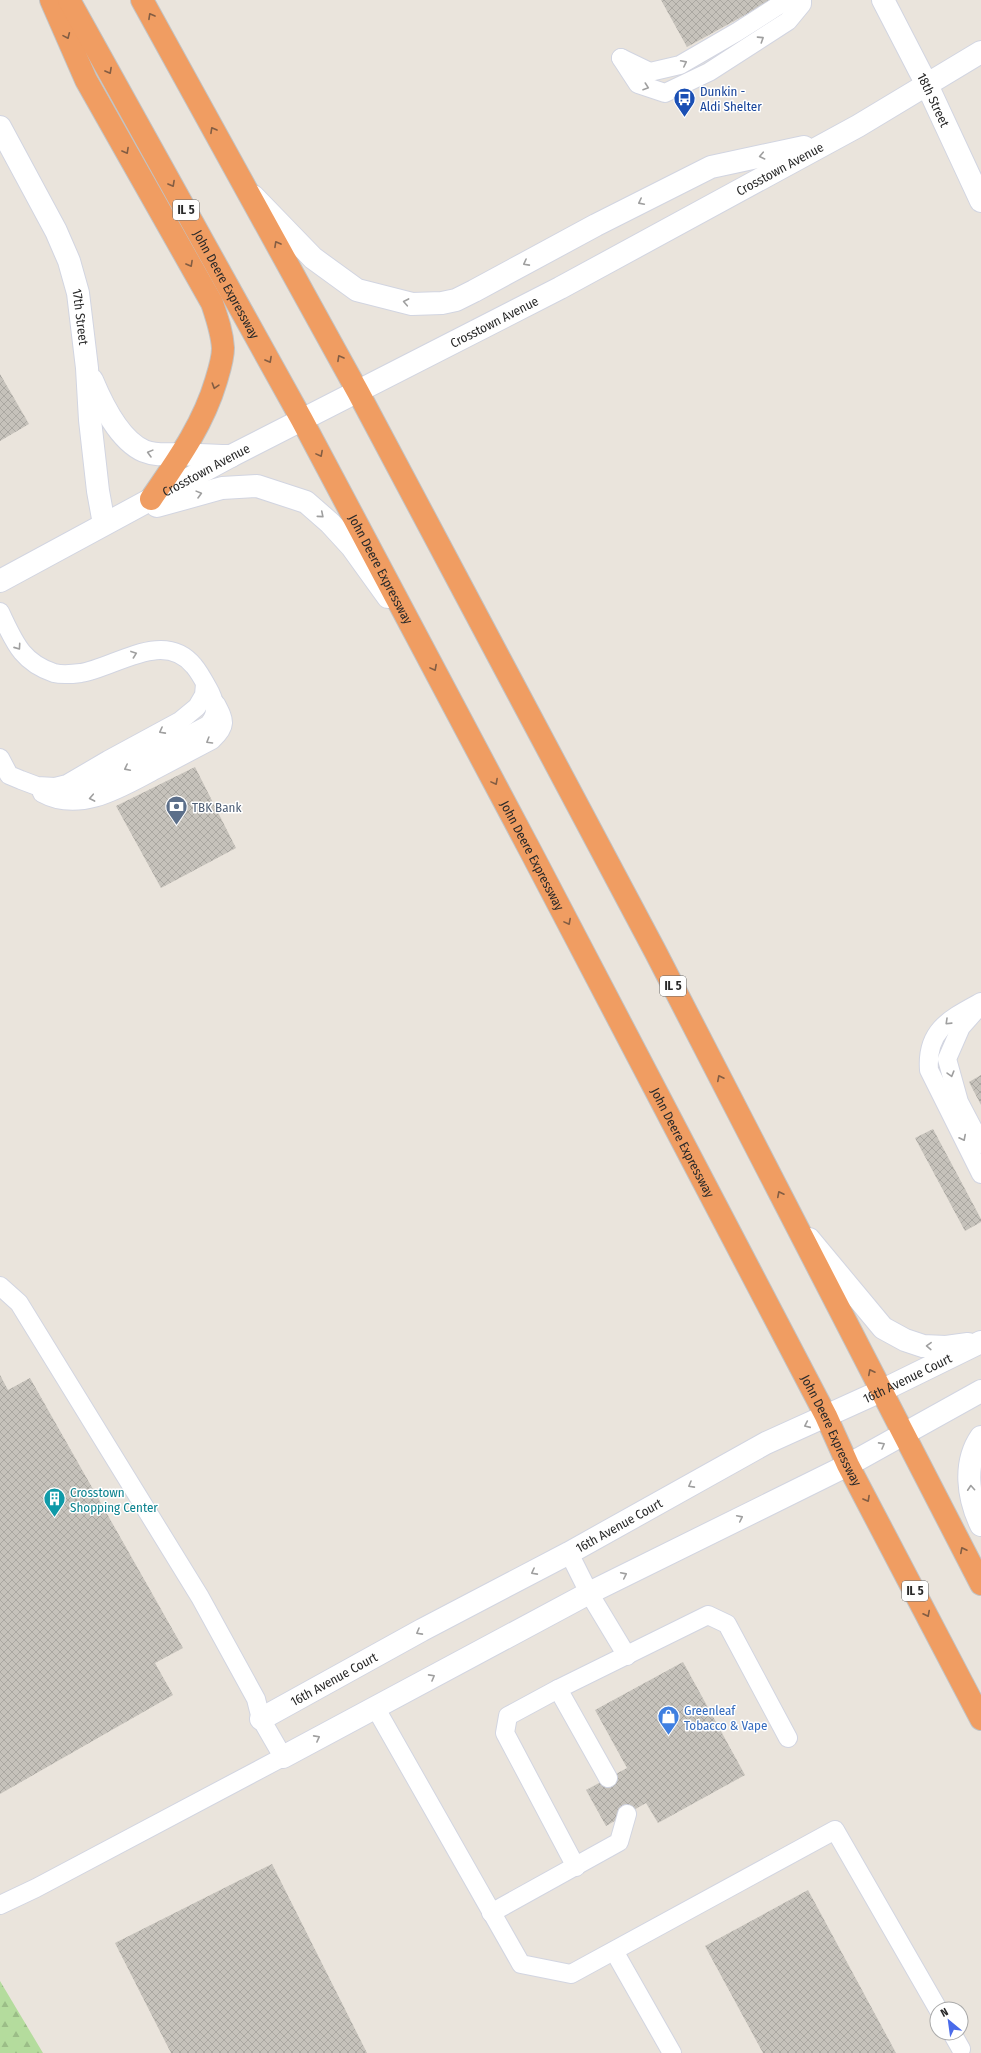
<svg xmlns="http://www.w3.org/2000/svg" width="981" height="2053" font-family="'Fira Sans Condensed',sans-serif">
<defs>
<pattern id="forest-firs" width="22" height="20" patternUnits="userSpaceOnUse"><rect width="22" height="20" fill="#b4dc9d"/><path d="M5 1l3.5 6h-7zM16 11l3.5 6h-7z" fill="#9bbd87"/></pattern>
<pattern id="building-cross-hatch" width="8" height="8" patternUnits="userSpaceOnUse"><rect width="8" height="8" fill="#c6c2bb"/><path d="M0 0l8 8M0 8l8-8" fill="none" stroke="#aaa7a1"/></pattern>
</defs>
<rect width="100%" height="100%" fill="#eae4dc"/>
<polygon fill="url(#forest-firs)" points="0,1981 43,2053 0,2053"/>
<g fill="url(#building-cross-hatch)">
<polygon points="661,0 772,0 687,47"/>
<polygon points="0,374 29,424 0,441"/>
<polygon points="195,767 236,848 161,888 116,806"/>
<polygon points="981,1075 981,1105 969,1082"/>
<polygon points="933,1129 981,1219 981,1222 965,1231 915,1138"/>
<polygon points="0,1375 8,1390 30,1378 183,1648 155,1663 173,1695 0,1794"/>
<polygon points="683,1662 745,1775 658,1823 646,1803 606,1826 586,1790 627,1768 595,1710"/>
<polygon points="272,1864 367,2053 171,2053 115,1943"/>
<polygon points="808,1890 896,2053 763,2053 705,1946"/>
</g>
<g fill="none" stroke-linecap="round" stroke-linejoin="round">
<defs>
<g id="lane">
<polyline points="621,58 638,84 665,93 709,72 788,21 802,4 802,0"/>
<polyline points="621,58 650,72 680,65 737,32 787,0"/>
<path d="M0 612C14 641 21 662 54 673 62 675 73 674 81 673 116 667 164 629 194 666 200 673 205 683 210 692 216 705 218 714 208 725L101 781 80 787H55"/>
<polyline points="0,758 9,775 21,780 37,786 55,787 67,784 108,760 180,721 197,707 204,695 205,684"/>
<path d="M42 793C80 814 121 788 155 770 174 760 193 750 212 740 227 726 225 721 216 704"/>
<path d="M981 1002C950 1019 926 1030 929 1070L981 1174"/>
<polyline points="977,1009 961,1027 947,1059 959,1102 981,1144"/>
<polyline points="0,1286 19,1303 200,1597 256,1699 261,1719 283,1757 36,1888 0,1905"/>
<polyline points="569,1553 589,1593 627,1656"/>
<polyline points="558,1689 508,1716 505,1733 576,1867"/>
<polyline points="375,1707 521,1964 571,1974 835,1830 938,2009"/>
<polyline points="608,1778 558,1689 708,1615 727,1624 788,1738"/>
<polyline points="491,1913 619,1842 627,1814"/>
<polyline points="614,1951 672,2053"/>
<polyline points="952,2033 961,2049"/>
</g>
<g id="street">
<path id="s1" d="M0 127 56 231 69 261 78 293 87 368 90 420 98 491 104 524"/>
<path d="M92 380C102 404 119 440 144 451 156 456 169 454 181 454 198 455 214 456 231 456"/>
</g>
<g id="secondary">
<path id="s2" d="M883 0 927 85 981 201"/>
<polyline points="253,196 313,258 357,290 412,304 442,303 456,300 474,291 596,225 711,167 804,147"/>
<polyline points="157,506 222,488 257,486 306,502 330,523 352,547 388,597"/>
<path id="s3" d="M0 581 231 456 560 288 858 126 981 52"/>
<polyline points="809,1239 883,1328 905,1340 923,1346 946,1347 968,1344"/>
<path d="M981 1437C963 1463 968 1498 981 1525"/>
<path id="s4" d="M261 1719 422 1630 569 1553 766 1443 881 1391 981 1342"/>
<polyline points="283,1757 589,1593 848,1465 981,1391"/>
</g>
<g id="highway">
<path d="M51 0 86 80 212 303C217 318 222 332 223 348 223 359 219 371 216 381 203 425 177 461 151 499"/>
<path id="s5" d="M69 0 302 420 531 852 826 1416 848 1465 981 1719"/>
<polyline points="142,0 358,392 655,951 981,1584"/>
</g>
</defs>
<use href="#lane" stroke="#d2d5e1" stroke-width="20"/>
<use href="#street" stroke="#d2d5e1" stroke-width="24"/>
<use href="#secondary" stroke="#d2d5e1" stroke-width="24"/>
<use href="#highway" stroke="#c3c3c3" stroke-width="24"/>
<use href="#lane" stroke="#fff" stroke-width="18"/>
<use href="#street" stroke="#fff" stroke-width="22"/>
<use href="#secondary" stroke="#fff" stroke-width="22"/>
<use href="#highway" stroke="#f09d62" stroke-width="22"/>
</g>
<defs><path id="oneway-chevron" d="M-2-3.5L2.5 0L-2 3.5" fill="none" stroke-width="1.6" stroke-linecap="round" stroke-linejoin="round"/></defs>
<g stroke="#835d43">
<use href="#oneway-chevron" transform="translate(151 16) rotate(-119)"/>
<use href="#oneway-chevron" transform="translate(67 36) rotate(66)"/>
<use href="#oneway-chevron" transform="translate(109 71) rotate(61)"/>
<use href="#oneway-chevron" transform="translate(213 130) rotate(-119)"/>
<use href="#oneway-chevron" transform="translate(126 151) rotate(61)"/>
<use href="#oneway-chevron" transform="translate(172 184) rotate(61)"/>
<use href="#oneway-chevron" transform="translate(277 244) rotate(-119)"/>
<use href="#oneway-chevron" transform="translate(190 264) rotate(61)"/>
<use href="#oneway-chevron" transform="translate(340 358) rotate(-119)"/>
<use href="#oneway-chevron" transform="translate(269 360) rotate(61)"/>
<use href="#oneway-chevron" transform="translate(215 386) rotate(107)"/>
<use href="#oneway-chevron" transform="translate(320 454) rotate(62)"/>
<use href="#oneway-chevron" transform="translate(434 668) rotate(62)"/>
<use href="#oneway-chevron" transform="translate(495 782) rotate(62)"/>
<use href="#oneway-chevron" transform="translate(568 922) rotate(62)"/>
<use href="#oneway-chevron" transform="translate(720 1078) rotate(-117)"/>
<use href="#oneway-chevron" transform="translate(780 1194) rotate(-117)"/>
<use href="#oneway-chevron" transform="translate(871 1372) rotate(-117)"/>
<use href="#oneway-chevron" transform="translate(867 1499) rotate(61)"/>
<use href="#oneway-chevron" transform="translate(963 1550) rotate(-117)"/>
<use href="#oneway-chevron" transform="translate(927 1614) rotate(63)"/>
</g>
<g stroke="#9f9f9f">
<use href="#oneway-chevron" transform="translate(761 39) rotate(-33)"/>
<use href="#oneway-chevron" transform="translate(684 63) rotate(-27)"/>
<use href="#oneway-chevron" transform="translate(646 87) rotate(19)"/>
<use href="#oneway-chevron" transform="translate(762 156) rotate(168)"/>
<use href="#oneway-chevron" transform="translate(641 202) rotate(153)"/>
<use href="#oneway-chevron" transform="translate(526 263) rotate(152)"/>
<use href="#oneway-chevron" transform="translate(406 302) rotate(-169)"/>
<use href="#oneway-chevron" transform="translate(150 453) rotate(-165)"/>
<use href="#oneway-chevron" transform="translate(199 494) rotate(-15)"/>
<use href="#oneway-chevron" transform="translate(321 515) rotate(40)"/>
<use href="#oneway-chevron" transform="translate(18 647) rotate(55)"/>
<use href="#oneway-chevron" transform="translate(134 654) rotate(-20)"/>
<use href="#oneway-chevron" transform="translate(162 731) rotate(152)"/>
<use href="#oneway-chevron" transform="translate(209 741) rotate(149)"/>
<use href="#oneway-chevron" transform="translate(127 768) rotate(153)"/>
<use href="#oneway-chevron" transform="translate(92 798) rotate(169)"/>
<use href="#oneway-chevron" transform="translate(948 1022) rotate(136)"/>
<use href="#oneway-chevron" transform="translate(951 1074) rotate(74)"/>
<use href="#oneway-chevron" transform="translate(963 1138) rotate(63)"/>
<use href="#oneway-chevron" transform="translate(929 1346) rotate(-178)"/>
<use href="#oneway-chevron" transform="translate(807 1425) rotate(156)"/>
<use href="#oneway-chevron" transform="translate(882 1445) rotate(-29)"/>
<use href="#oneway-chevron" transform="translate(691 1485) rotate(151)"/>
<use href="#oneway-chevron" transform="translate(971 1488) rotate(-94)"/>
<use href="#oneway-chevron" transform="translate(740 1518) rotate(-26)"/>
<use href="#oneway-chevron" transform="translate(534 1572) rotate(152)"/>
<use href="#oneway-chevron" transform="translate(624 1575) rotate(-26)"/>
<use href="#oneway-chevron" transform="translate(419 1632) rotate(151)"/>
<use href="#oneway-chevron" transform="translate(432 1677) rotate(-29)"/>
<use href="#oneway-chevron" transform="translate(317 1738) rotate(-28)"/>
</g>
<defs>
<symbol id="bus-pin" viewBox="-11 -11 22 30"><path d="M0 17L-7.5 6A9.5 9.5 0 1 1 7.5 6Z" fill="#1a4fb4" stroke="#fff"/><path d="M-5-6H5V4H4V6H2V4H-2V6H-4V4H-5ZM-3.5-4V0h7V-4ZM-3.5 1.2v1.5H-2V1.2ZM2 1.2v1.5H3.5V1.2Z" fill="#fff"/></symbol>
<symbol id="bank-pin" viewBox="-11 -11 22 30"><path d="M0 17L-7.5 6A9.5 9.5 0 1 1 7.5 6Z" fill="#5c6f8a" stroke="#fff"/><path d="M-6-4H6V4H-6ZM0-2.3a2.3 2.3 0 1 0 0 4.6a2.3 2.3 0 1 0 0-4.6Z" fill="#fff"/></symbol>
<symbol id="building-pin" viewBox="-11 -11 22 30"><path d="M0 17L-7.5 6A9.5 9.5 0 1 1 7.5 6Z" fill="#0f9aa8" stroke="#fff"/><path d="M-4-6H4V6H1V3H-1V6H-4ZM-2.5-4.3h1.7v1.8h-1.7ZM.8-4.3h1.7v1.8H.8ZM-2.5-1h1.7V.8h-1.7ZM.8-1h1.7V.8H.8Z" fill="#fff"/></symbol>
<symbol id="shop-pin" viewBox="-11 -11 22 30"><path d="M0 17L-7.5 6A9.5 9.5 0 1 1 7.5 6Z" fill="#3f7fe0" stroke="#fff"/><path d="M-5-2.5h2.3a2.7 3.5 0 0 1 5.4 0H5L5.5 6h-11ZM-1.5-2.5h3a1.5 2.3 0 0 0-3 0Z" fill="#fff"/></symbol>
</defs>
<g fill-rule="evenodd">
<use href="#bus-pin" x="672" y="86" width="25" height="34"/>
<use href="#bank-pin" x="164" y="794" width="25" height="34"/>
<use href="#building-pin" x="42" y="1486" width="25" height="34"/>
<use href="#shop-pin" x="656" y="1704" width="25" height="34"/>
</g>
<g text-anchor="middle" stroke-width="3" stroke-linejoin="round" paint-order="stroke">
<g fill="#fff" stroke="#696969" stroke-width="1">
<rect x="173" y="200" width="26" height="20" rx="3"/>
<rect x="660" y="976" width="26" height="20" rx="3"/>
<rect x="902" y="1581" width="26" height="20" rx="3"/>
</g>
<g font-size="12" font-weight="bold" fill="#292929">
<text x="186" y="214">IL 5</text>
<text x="673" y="990">IL 5</text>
<text x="915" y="1595">IL 5</text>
</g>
<g font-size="13" fill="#164399" stroke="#fff" text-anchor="start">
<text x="700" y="96">Dunkin -<tspan x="700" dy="15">Aldi Shelter</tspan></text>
</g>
<g font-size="13" fill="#292929" stroke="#fff">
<text dy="5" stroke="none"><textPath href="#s2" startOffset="112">18th Street</textPath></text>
<text dy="5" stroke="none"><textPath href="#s3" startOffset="882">Crosstown Avenue</textPath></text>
<text dy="5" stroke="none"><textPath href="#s5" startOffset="325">John Deere Expressway</textPath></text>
<text dy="5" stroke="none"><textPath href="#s1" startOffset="208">17th Street</textPath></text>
<text dy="5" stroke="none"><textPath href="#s3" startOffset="558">Crosstown Avenue</textPath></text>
<text dy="5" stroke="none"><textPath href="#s3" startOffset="234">Crosstown Avenue</textPath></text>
<text dy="5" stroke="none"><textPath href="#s5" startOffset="649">John Deere Expressway</textPath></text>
<text dy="5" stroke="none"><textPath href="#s5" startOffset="973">John Deere Expressway</textPath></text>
<text dy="5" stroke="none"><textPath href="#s5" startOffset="1297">John Deere Expressway</textPath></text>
<text dy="5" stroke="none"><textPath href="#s4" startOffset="731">16th Avenue Court</textPath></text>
<text dy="5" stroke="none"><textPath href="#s5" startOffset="1621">John Deere Expressway</textPath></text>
<text dy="5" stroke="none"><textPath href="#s4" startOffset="407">16th Avenue Court</textPath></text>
<text dy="5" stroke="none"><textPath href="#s4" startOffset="83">16th Avenue Court</textPath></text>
</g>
<g font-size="13" fill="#4e5e75" stroke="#fff" text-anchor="start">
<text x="192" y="812">TBK Bank</text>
</g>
<g font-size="13" fill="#0d838f" stroke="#fff" text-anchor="start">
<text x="70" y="1497">Crosstown<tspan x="70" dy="15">Shopping Center</tspan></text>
</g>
<g font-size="13" fill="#366cbe" stroke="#fff" text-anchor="start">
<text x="684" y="1715">Greenleaf<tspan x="684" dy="15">Tobacco &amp; Vape</tspan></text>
</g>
</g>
<g transform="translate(949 2021) rotate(331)"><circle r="19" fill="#ffffff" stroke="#a9a9a9"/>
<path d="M0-3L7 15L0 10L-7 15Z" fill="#4a6bea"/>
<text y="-6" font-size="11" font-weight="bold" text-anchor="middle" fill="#292929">N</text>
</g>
</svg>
